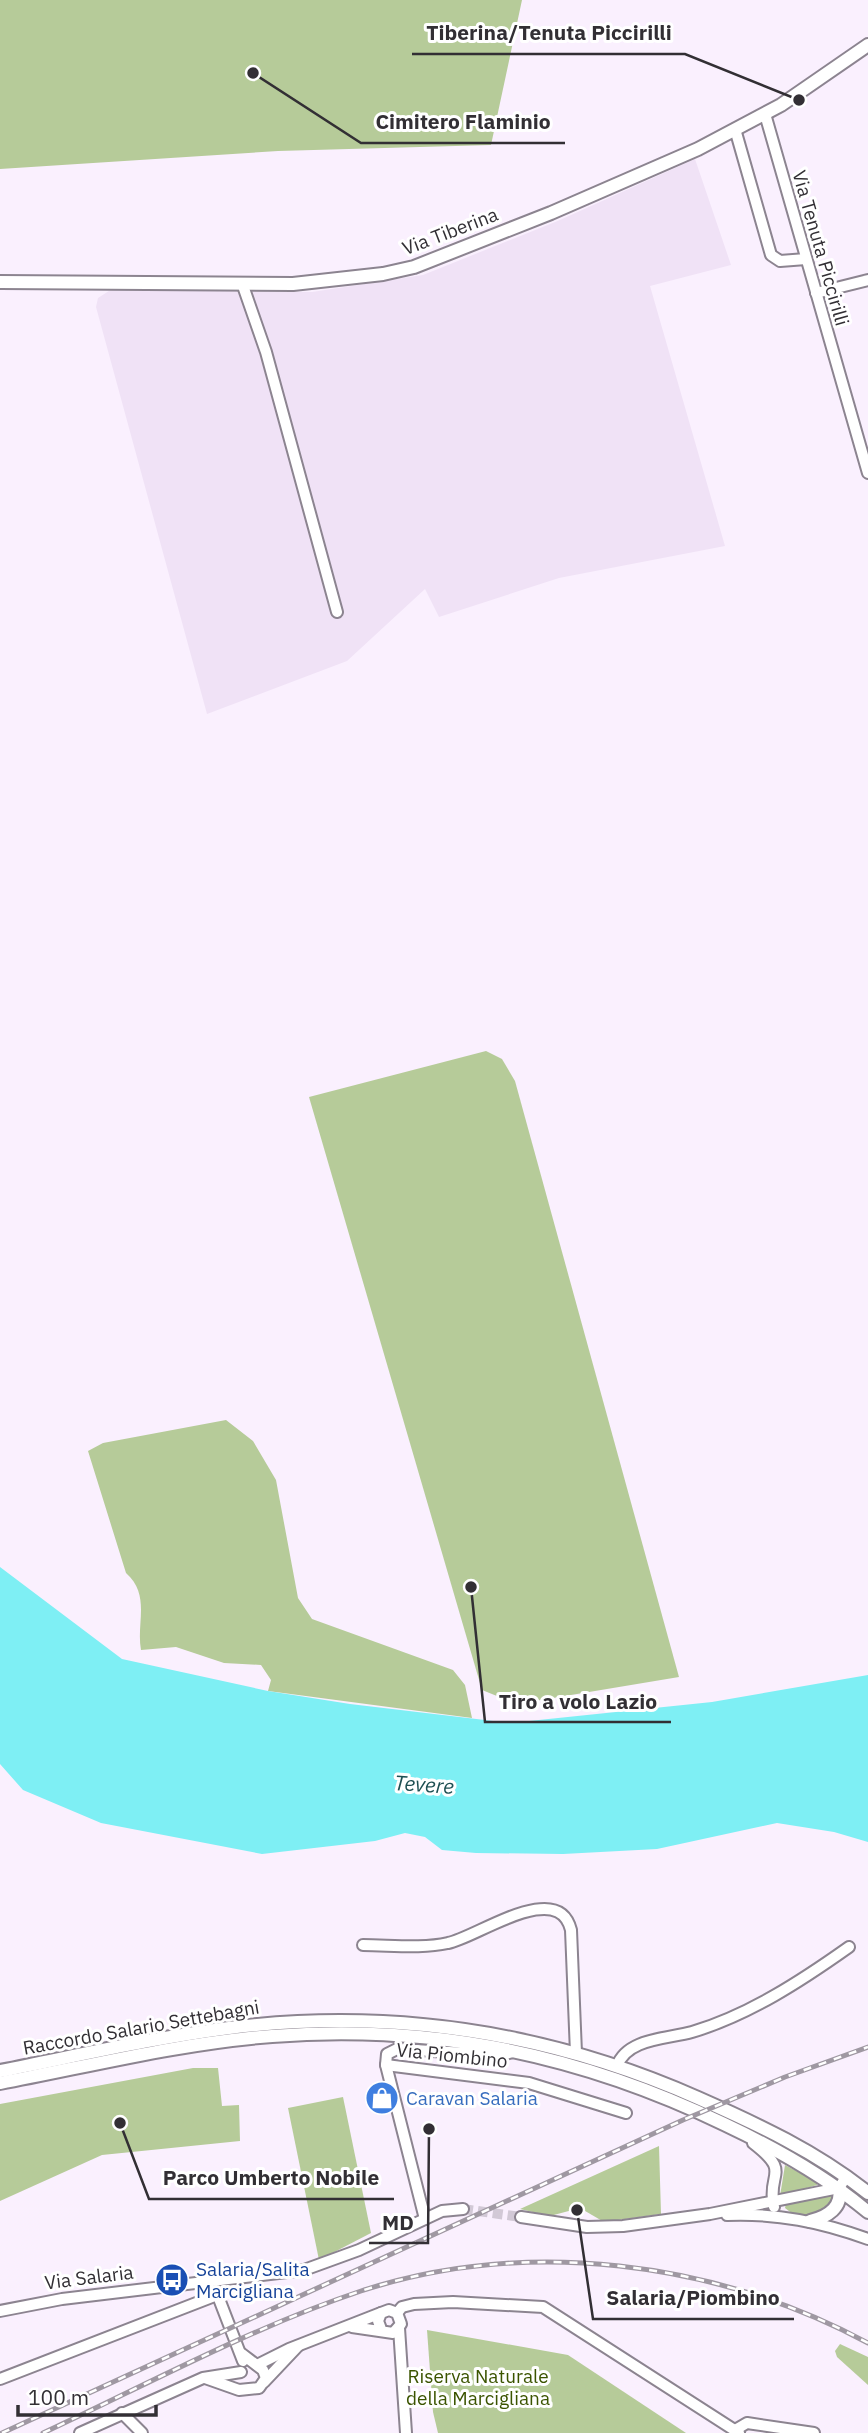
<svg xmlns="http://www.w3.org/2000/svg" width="868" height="2433" font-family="'IBM Plex Sans',sans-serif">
<rect width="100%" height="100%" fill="#faf0fe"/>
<polygon fill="#f0e2f6" points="695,159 731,265 650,286 725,546 559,578 439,617 425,589 347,661 207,714 96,307 98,298 112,289 312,292 423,275 560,220"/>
<g fill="#b6cb99">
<polygon points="0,0 522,0 491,145 278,151 0,169"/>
<polygon points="486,1051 502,1059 515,1081 679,1677 517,1704 482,1690 309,1097"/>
<path d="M226 1420 253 1441 276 1480 298 1598 312 1619 453 1670 465 1685 472 1718 268 1691 271 1680 261 1665 224 1663 176 1647 141 1650C136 1623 151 1595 126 1573L88 1451 103 1443Z"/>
<polygon points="193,2068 218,2068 222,2106 239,2105 240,2141 102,2155 0,2201 0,2104"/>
<polygon points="343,2097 371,2233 319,2260 288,2108"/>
<polygon points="659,2146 661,2214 604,2222 580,2208 550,2216 520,2209"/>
<polygon points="785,2165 817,2182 817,2185 780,2196"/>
<path d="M830 2193 834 2198 833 2205C817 2213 801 2222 785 2208L786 2203Z"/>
<polygon points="427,2330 568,2355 686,2433 438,2433 433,2412"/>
<polygon points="840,2344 868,2357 868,2385 837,2357 835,2351"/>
</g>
<polygon fill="#7eeff4" points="0,1567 122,1659 268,1691 350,1704 510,1723 712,1702 868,1675 868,1842 834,1832 777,1823 657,1849 563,1854 476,1853 442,1850 425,1837 405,1833 375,1841 262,1854 101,1823 23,1790 0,1764"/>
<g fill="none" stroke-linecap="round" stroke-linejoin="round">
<polyline stroke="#d2c9d6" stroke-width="10" stroke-dasharray="10 5" stroke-linecap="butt" points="463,2209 521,2217"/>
<defs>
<g id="minor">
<polyline points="765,114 868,473"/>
<polyline points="735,129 771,255 780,261 806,259"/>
<polyline points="242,283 266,352 337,612"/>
<polyline points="816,293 868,280"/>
<path d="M363 1945C390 1945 422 1949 448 1943 476 1938 558 1878 571 1930L576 2053"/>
<polyline points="386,2065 529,2083 626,2113"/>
<path d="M617 2066C627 2038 667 2039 692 2032 749 2015 801 1981 849 1947"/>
<path d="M753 2143C793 2174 766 2172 774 2207"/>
<path d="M727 2215C777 2213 821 2222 868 2239"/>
<polyline points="521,2217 587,2227 623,2226 710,2214 839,2188 846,2177"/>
<polyline points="425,2219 386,2065 387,2054 397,2049 501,2055 513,2052"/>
<polyline points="216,2291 243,2361"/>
<polyline points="0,2311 62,2299 304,2270 359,2250 442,2211 463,2209"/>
<polyline points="397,2313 402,2307 414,2304 453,2302 543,2307 739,2433"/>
<polyline points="352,2327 393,2333 401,2324 397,2313 389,2310 381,2313 378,2321 381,2329"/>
<polyline points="399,2328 406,2433"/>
<polyline points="257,2365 289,2349 381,2313"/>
<polyline points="205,2378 239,2390 259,2388 266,2378 263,2370 242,2354"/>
<polyline points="0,2379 217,2295"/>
<polyline points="264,2382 298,2346"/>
<polyline points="122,2413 142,2433"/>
<polyline points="735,2430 747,2423 814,2433"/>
<polyline points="80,2433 203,2378 241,2372"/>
</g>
<g id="major">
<polyline points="0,282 293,284 383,274 414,267 551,213 698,149 781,105 868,45"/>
<path d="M0 2071C76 2056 152 2038 229 2028 391 2008 549 2032 698 2098 757 2124 817 2152 868 2193"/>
<path d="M0 2083C90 2066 180 2043 272 2036 430 2023 581 2055 724 2124 775 2148 824 2175 868 2212"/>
<path d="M810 2221C827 2217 843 2208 839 2188"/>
</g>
</defs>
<use href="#minor" stroke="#8c8490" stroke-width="14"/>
<use href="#major" stroke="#8c8490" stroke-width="16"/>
<use href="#minor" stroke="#fff" stroke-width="10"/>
<use href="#major" stroke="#fff" stroke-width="12"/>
<defs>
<g id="rail">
<polyline points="2,2433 683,2120 785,2077 868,2047"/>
<path d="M43 2433C146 2385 253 2327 361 2291 527 2237 715 2261 868 2343"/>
</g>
</defs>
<use href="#rail" stroke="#9f98a2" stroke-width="5"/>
<use href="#rail" stroke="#fff" stroke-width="2.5" stroke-dasharray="8" stroke-linecap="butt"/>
</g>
<defs>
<symbol id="shop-disc" viewBox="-11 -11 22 22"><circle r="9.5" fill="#3f7fe0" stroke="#fff"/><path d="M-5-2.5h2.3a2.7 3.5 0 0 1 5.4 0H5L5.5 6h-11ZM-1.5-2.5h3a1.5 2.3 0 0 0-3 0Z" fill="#fff"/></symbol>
<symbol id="bus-disc" viewBox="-11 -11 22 22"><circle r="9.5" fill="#1a4fb4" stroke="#fff"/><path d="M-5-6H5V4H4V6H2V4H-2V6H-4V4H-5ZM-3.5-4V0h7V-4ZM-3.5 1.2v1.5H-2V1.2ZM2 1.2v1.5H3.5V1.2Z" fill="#fff"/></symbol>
</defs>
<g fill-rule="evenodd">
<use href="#shop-disc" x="363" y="2079" width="38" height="38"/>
<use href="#bus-disc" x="153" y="2261" width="38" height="38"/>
</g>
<g text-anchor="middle" stroke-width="6" stroke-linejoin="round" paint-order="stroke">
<g font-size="19" fill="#322f34" stroke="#fff">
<text transform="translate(450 231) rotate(-21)" y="7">Via Tiberina</text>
<text transform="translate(821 248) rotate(74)" y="7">Via Tenuta Piccirilli</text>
<text transform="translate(141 2027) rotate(-10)" y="7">Raccordo Salario Settebagni</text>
<text transform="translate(452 2055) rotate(6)" y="7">Via Piombino</text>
<text transform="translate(89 2277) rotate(-7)" y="7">Via Salaria</text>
</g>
<g font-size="19" fill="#366cbe" stroke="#fff" text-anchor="start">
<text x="406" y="2105">Caravan Salaria</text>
</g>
<g font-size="19" fill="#164399" stroke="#fff" text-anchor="start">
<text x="196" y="2276">Salaria/Salita<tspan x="196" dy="22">Marcigliana</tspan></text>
</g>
<g font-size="19" fill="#3b5400" stroke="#fff">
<text x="478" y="2383">Riserva Naturale<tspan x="478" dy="22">della Marcigliana</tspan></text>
</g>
<g font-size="21" font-style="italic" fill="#1e5053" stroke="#fff">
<text transform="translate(424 1785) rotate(4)" y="7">Tevere</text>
</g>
</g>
<path fill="none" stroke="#322f34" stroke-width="2.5" d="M799 100L685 54H412M253 73L361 143H565M471 1587L485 1722H671M120 2123L149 2199H394M429 2129L428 2243H369M577 2210L593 2319H794"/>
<g fill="#322f34" stroke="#fff" stroke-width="2.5">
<circle cx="799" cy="100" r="7"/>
<circle cx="253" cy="73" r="7"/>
<circle cx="471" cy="1587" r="7"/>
<circle cx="120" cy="2123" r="7"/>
<circle cx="429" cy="2129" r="7"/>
<circle cx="577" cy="2210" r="7"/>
</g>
<g font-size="21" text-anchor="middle" font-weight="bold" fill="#322f34" stroke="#fff" stroke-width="6" stroke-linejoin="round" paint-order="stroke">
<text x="549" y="40">Tiberina/Tenuta Piccirilli</text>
<text x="463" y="129">Cimitero Flaminio</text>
<text x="578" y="1709">Tiro a volo Lazio</text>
<text x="271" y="2185">Parco Umberto Nobile</text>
<text x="398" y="2230">MD</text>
<text x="693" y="2305">Salaria/Piombino</text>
</g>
<path d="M18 2405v10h138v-10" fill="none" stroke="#322f34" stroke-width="3.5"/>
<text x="28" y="2405" font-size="21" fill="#322f34" stroke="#ffffff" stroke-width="5" paint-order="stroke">100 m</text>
</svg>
